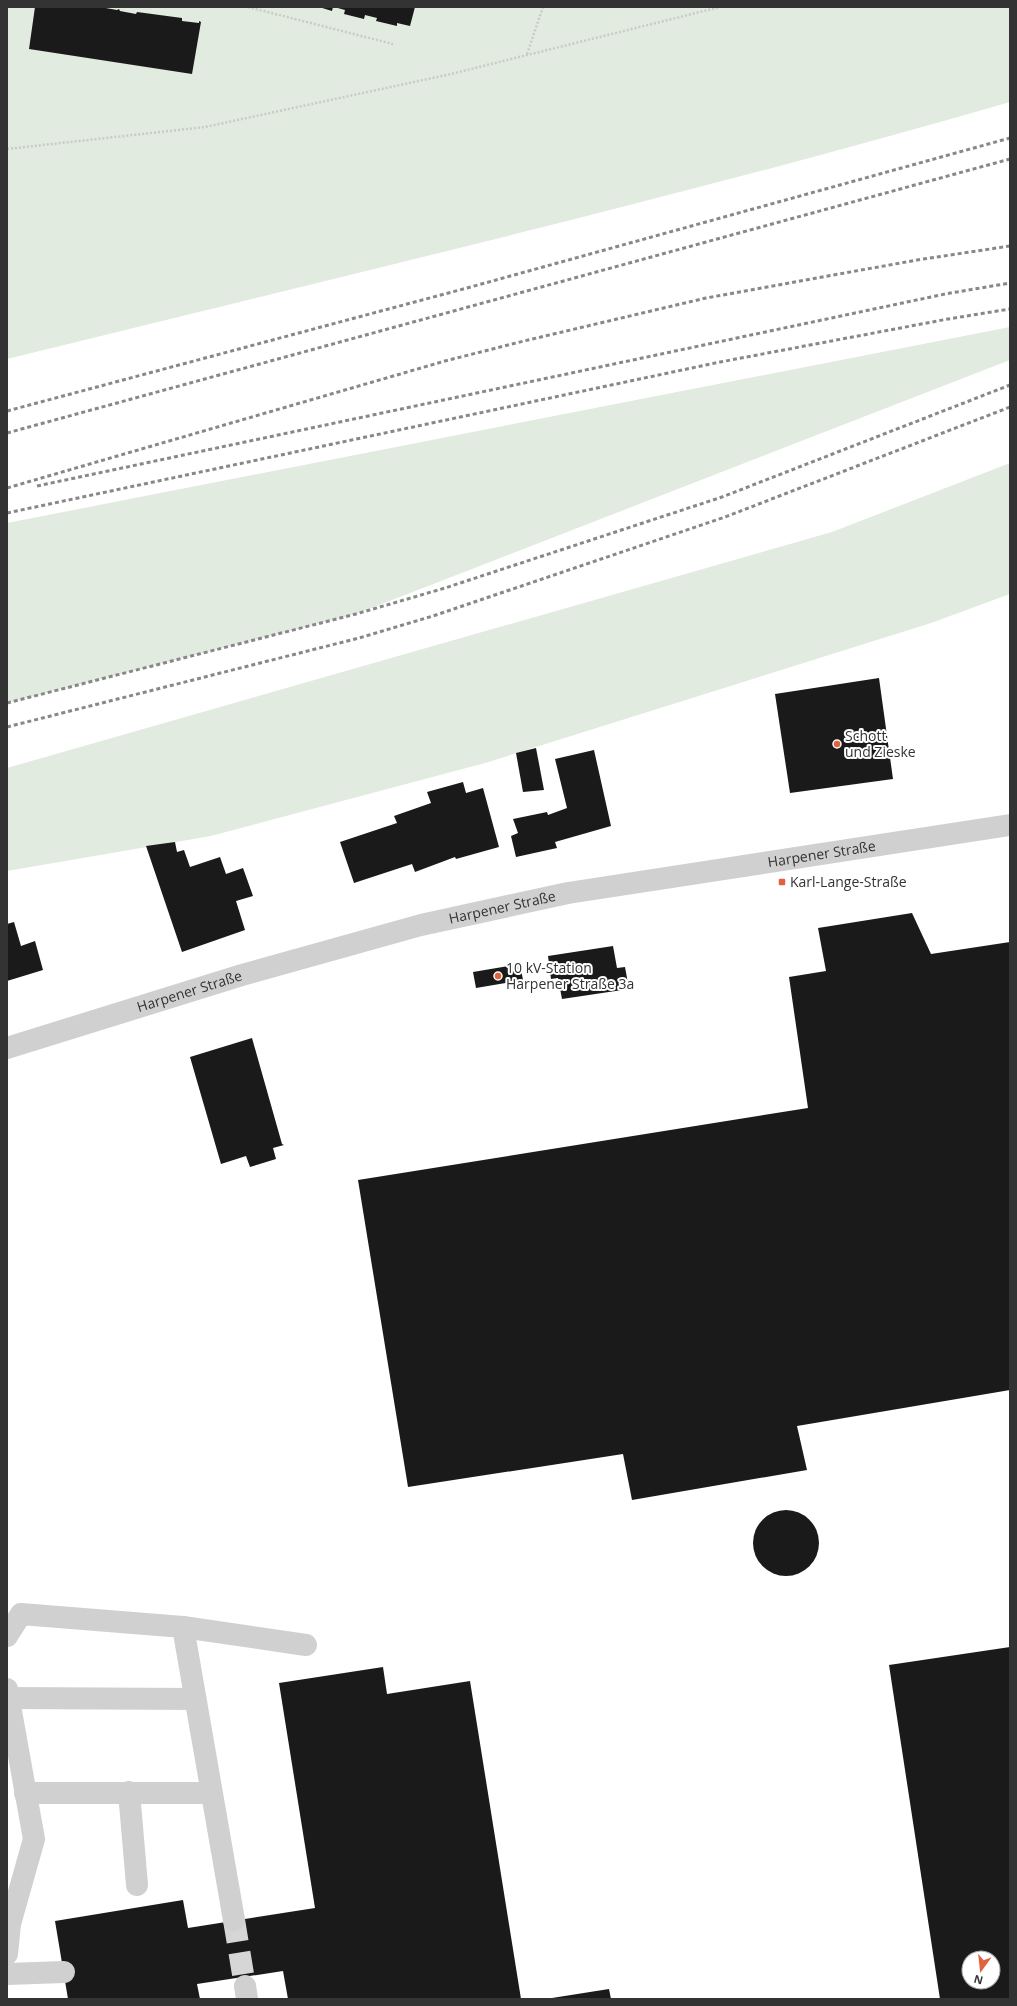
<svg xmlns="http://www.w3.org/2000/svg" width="1017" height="2006" font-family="'Open Sans',sans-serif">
<rect width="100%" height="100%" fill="#fff"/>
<g fill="#e2ebdf">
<path d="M7 7H1010V102C679 198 342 276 7 359Z"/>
<polygon points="1010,327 1010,360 356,614 7,703 7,523"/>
<polygon points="1010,463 1010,594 931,623 485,763 211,836 7,871 7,768 832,532"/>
</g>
<g fill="#1a1a1a" fill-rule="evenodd">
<polygon points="35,7 100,7 117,10 119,9 120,11 136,14 137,12 182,18 182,21 199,23 199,21 201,22 192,74 29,49"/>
<polygon points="319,7 333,7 332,11"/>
<polygon points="334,7 415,7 410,26 397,23 397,26 376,21 377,18 365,15 364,19 344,14 345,10"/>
<polygon points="879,678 893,779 790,793 775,694"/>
<polygon points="536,748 544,790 523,792 516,753"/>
<polygon points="594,750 611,826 555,842 557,848 516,857 511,836 518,833 513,819 547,812 548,815 567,808 555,759"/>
<polygon points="463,782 466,793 483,788 499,847 456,859 455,857 415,872 412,864 354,883 340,842 397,823 394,816 431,803 427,792"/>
<polygon points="175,842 177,852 184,850 190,867 220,857 226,874 243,868 253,896 236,901 245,930 182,952 146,846"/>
<polygon points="912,913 931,954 1010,942 1010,1390 797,1426 807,1470 632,1500 623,1454 408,1487 358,1180 808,1108 789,977 826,971 818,928"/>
<polygon points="14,922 21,946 35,941 43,970 7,981 7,924"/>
<polygon points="613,946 617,968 625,967 629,989 562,999 558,978 551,979 548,956"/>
<polygon points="520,964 523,980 476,988 473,972"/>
<polygon points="252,1038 282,1144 284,1145 273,1148 276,1159 250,1167 246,1156 221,1164 190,1057"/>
<circle cx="786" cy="1543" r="33"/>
<path d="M1010 1647V1999H940L889 1665ZM969 1958H993V1982H969Z"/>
<polygon points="383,1667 387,1694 470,1681 521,1999 288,1999 283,1971 197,1984 200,1999 68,1999 55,1921 183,1900 188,1928 315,1908 279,1683"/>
<polygon points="609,1989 611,1999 552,1999 552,1998"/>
</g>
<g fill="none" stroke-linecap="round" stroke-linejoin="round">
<polyline stroke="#d6d6d6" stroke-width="22" stroke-dasharray="22 11" stroke-linecap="butt" points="234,1920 245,1986"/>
<g stroke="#cacaca" stroke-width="2.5" stroke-dasharray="2 2" stroke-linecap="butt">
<polyline points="248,7 393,44"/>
<polyline points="527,54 543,7"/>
<polyline points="7,149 205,127 451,74 720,7"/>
</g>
<g stroke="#d0d0d0" stroke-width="22">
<path id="s1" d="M7 1048 242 975 421 925 568 893 1010 825"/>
<polyline points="183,1627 306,1645"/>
<polyline points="7,1636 21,1614 183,1627 234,1920"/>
<polyline points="7,1689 34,1839 10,1924 7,1954"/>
<polyline points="9,1698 195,1699"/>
<polyline points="129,1792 137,1885"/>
<polyline points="25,1793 211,1793"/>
<polyline points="7,1974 64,1972"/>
<polyline points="245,1986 247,1999"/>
</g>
<g stroke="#888" stroke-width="3" stroke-dasharray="4 3" stroke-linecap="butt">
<polyline points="7,411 467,288 1010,138"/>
<polyline points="7,433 1010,159"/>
<polyline points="37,486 945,294 1010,283"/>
<polyline points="7,488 445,361 524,341 706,298 917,260 1010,246"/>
<polyline points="7,513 720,362 948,319 1010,309"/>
<polyline points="7,703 356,614 445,588 722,497 1010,385"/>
<polyline points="7,727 359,638 433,616 725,517 1010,407"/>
</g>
</g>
<g fill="#e0623e" stroke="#fff" stroke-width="1.5">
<circle cx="837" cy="744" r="4"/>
<rect x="778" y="878" width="8" height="8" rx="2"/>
<circle cx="498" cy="976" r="4"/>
</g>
<g text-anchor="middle" stroke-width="4" stroke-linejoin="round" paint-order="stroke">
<g font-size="14" fill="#333" stroke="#fff" text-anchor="start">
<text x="845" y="741">Schott<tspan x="845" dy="16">und Zieske</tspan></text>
<text x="790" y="887">Karl-Lange-Straße</text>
<text x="506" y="973">10 kV-Station<tspan x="506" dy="16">Harpener Straße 3a</tspan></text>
</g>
<g font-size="14" fill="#333" stroke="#fff">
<text dy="5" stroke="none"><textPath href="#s1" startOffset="839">Harpener Straße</textPath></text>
<text dy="5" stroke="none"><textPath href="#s1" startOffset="515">Harpener Straße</textPath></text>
<text dy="5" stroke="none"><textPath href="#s1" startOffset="191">Harpener Straße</textPath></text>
</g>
</g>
<rect width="1017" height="2006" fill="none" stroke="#333333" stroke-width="16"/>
<g transform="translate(981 1970) rotate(195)"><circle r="19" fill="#ffffff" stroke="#adadad"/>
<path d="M0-3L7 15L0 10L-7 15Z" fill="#e0623e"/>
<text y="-6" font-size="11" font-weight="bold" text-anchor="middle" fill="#333333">N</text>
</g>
</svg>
